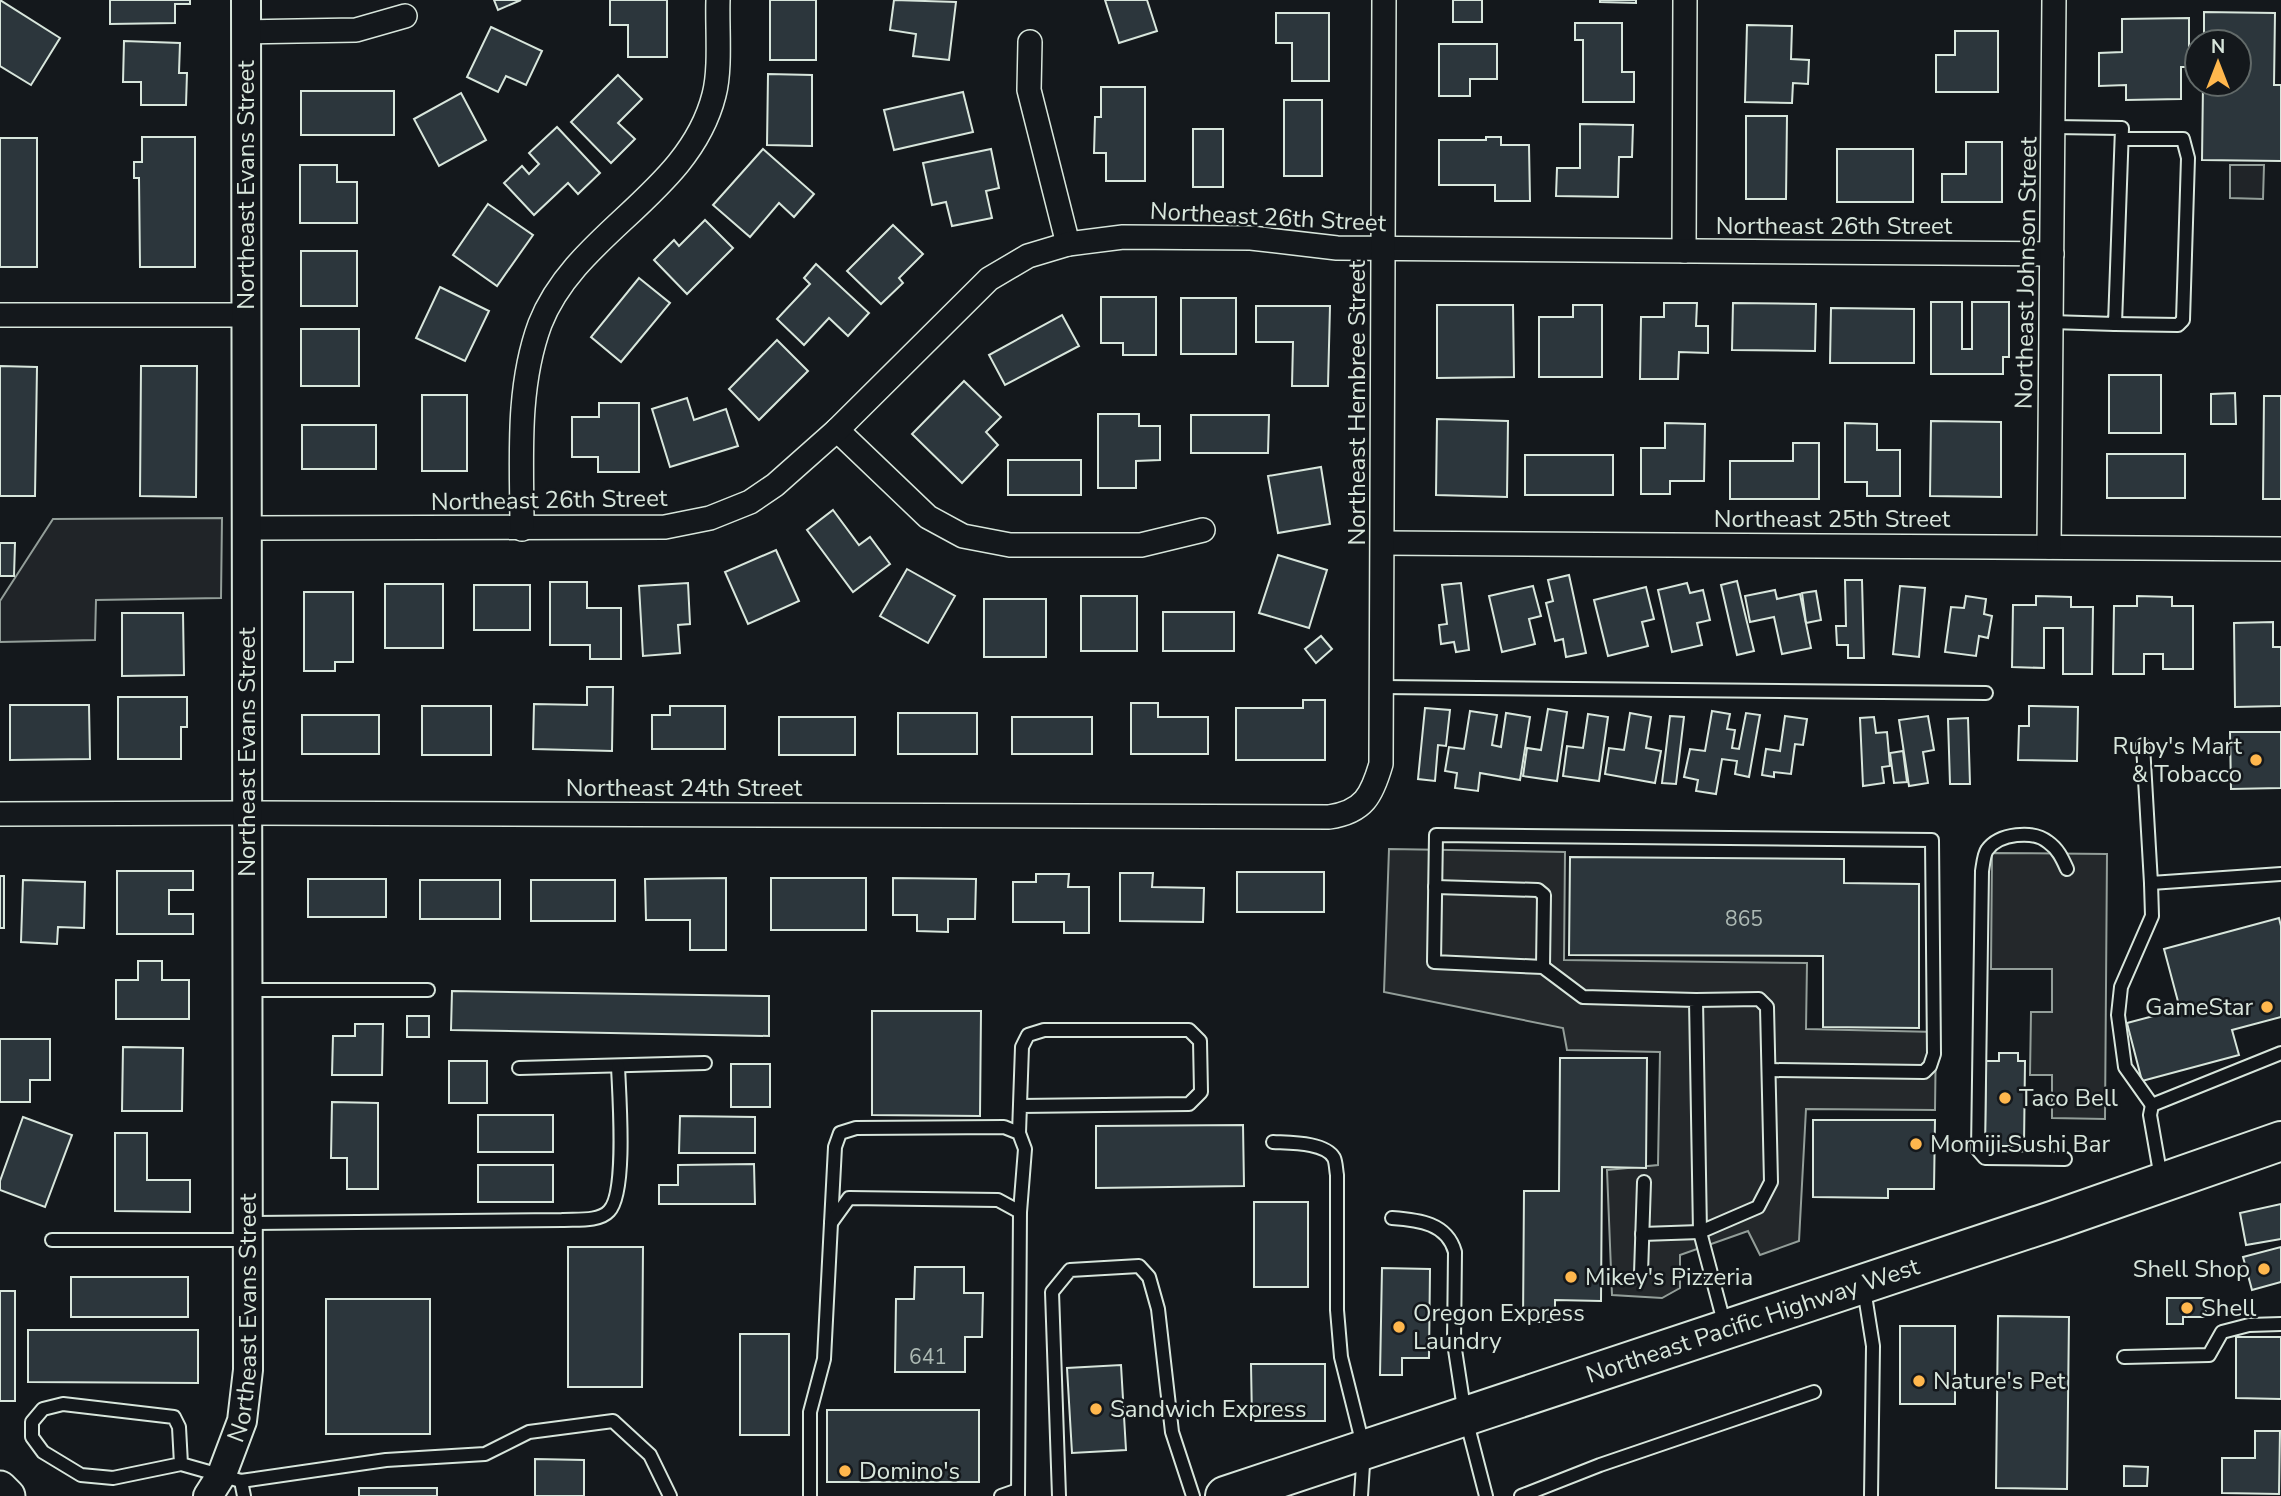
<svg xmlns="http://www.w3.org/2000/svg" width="2281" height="1496" font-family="'Nunito Sans',sans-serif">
<rect width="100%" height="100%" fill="#14181c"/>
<g fill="#202428" stroke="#939e99" stroke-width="2">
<polygon points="2230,165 2264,165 2263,199 2230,198"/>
<polygon points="222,518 221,598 96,600 95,640 0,642 0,601 53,519"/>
</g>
<g fill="#24282b" stroke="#939e99" stroke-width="2">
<polygon points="1389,849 1565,852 1564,960 1807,963 1806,1029 1936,1032 1935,1110 1806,1109 1799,1241 1760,1255 1748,1231 1680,1255 1680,1288 1662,1298 1612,1295 1607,1170 1658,1165 1660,1052 1567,1050 1563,1028 1384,992"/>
<polygon points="1992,853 2107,854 2105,1119 2052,1118 2052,1075 2030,1075 2031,1012 2052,1012 2052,969 1991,969"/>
</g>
<g fill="#2c363c" stroke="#d8e6dc" stroke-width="2">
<polygon points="0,0 60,38 31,85 0,66"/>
<polygon points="110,0 190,0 190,4 175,4 175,23 110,24"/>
<polygon points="494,0 521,0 498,10"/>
<polygon points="610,0 667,0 667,57 628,57 628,25 610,25"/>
<rect x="770" y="0" width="46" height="60"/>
<polygon points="894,0 956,2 949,60 913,56 916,34 890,30"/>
<polygon points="1105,0 1147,0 1157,31 1119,43"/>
<rect x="1453" y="0" width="29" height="22"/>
<polygon points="1600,0 1636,0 1636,3 1600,2"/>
<polygon points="2204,12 2275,13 2274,85 2281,85 2281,161 2202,160 2203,84 2239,84 2239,42 2204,42"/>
<polygon points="1276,13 1329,13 1329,81 1292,81 1292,43 1276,43"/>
<polygon points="2189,18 2189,67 2181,67 2181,99 2126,100 2126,85 2099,86 2099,53 2122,52 2122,19"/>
<polygon points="1575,23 1622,23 1622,72 1634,72 1634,102 1583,102 1583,40 1575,40"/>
<polygon points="1747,25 1792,26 1791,59 1809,60 1808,84 1793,83 1792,103 1745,102"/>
<polygon points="491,27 542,51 526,85 506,76 498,92 467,77"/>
<polygon points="1955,31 1998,31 1998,92 1936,92 1936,55 1955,55"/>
<polygon points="124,41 180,43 179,73 187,73 186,105 141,105 141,82 123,82"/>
<polygon points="1439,44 1497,44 1497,79 1470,79 1470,96 1439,96"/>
<polygon points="768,74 812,75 812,146 767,145"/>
<polygon points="618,75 642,99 618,123 635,139 611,163 571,122"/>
<polygon points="1101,87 1145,87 1145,181 1106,181 1106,153 1094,153 1095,117 1101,117"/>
<rect x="301" y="91" width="93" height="44"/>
<polygon points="963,92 973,132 894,150 884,110"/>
<polygon points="461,93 486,140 439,166 414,119"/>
<rect x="1284" y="100" width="38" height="76"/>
<polygon points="1746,116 1787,116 1786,199 1746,199"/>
<polygon points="1580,124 1633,125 1632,157 1619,157 1618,197 1556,196 1557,168 1580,168"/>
<polygon points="557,127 600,173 578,194 568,183 534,215 504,183 522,166 529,174 539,164 529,153"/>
<rect x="1193" y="129" width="30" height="58"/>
<polygon points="142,137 195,137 195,267 140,267 139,178 134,178 134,162 142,162"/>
<polygon points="1486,137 1501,137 1501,145 1529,145 1530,201 1495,201 1495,185 1439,185 1439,140 1486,140"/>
<rect x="0" y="138" width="37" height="129"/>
<polygon points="1966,142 2002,142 2002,202 1942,202 1942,174 1966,174"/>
<polygon points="763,149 814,194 794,217 779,203 750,237 713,205"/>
<polygon points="991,149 999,188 986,191 992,218 952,226 946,202 932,205 923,163"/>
<rect x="1837" y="149" width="76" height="53"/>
<polygon points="300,165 337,165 337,182 357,182 357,223 300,223"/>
<polygon points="488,204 533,235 497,286 453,255"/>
<polygon points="705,220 733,248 687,294 654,260 674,240 679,246"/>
<polygon points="893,225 923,254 899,278 903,283 881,304 847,271"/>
<rect x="301" y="251" width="56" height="55"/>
<polygon points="816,264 869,313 848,336 829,318 804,345 777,319 810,284 804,278"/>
<polygon points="639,278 670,303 621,362 591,337"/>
<polygon points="440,287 489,311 465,361 416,338"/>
<polygon points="1101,297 1156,297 1156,355 1123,355 1123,343 1101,343"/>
<rect x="1181" y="298" width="55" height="56"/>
<polygon points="1931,302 1962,302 1962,349 1972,349 1972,302 2009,302 2009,357 2003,357 2003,374 1931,374"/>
<polygon points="1664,303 1697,303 1696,326 1708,326 1708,353 1679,352 1678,379 1640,379 1641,317 1664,317"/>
<polygon points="1733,303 1816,304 1815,351 1732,350"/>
<polygon points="1437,305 1513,305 1514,377 1437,378"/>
<polygon points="1573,305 1602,305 1602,377 1539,377 1539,317 1573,317"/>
<polygon points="1256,306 1330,306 1328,386 1292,386 1293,342 1256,342"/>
<polygon points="1831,308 1914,309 1914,363 1830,363"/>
<polygon points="1062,315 1079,346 1005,385 989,355"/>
<rect x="301" y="329" width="58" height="57"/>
<polygon points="777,340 808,371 759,420 729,389"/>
<polygon points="0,366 37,367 35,496 0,496"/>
<polygon points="141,366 197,366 196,497 140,496"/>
<rect x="2109" y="375" width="52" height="58"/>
<polygon points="964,381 1001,417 986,432 998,445 962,483 912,434"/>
<polygon points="2235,393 2236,424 2211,424 2211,394"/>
<rect x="422" y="395" width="45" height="76"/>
<polygon points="2264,396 2281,396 2281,499 2263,499"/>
<polygon points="687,398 694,420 726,409 738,446 670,467 652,409"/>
<polygon points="599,403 639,403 639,472 598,472 598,457 572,457 572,417 599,417"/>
<polygon points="1098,414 1139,414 1139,426 1160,426 1160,460 1136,461 1136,488 1098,488"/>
<polygon points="1191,415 1269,415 1268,453 1191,453"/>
<polygon points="1437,419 1508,421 1507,497 1436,495"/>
<polygon points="1931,421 2001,422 2001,497 1930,496"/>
<polygon points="1665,423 1705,424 1704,481 1670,481 1670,494 1641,494 1641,448 1665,448"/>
<polygon points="1845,423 1877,424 1877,450 1900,450 1900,496 1867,496 1867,482 1845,482"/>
<rect x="302" y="425" width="74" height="44"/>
<polygon points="1793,443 1819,443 1819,499 1730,499 1730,461 1793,461"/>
<rect x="2107" y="454" width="78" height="44"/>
<rect x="1525" y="455" width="88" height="40"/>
<rect x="1008" y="460" width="73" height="35"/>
<polygon points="1321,467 1330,524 1278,533 1268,476"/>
<polygon points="833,510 859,545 870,537 890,564 853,592 807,530"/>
<polygon points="0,543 15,543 14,576 0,576"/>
<polygon points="776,550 799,601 748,624 725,572"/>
<polygon points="1278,555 1327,570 1309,628 1259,613"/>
<polygon points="907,569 955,596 928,643 880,616"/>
<polygon points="1569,575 1586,653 1566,657 1563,639 1555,641 1546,603 1553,601 1548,580"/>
<polygon points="1845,580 1862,580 1864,658 1848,658 1848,645 1837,645 1836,626 1846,626"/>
<polygon points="1737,581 1754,651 1737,655 1721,585"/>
<polygon points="550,582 587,582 587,608 621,608 621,659 590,659 590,645 550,645"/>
<polygon points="688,583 690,624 678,625 680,653 643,656 639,586"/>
<polygon points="1461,583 1469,650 1456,652 1454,642 1441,644 1439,625 1447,624 1442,585"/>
<polygon points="1687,583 1690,593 1703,590 1710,620 1697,623 1702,645 1672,652 1658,590"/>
<rect x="385" y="584" width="58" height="64"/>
<rect x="474" y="585" width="56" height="45"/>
<polygon points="1533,586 1541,616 1529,619 1535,644 1502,652 1489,596"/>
<polygon points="1900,586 1925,588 1919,657 1893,654"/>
<polygon points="1646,587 1654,619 1642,622 1648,646 1608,656 1594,600"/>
<polygon points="1775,590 1777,599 1800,594 1811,648 1782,654 1774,617 1750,622 1745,596"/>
<polygon points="1816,591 1821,620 1806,623 1802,593"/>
<polygon points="304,592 353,592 353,662 335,662 335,671 304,671"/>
<rect x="1081" y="596" width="56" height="55"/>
<polygon points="1966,596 1986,599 1984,614 1992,616 1988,638 1979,636 1976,656 1945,652 1951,607 1964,608"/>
<polygon points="2036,596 2071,597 2071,607 2093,607 2092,674 2063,674 2063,628 2044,628 2044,668 2012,667 2013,605 2036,605"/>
<polygon points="2137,596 2172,597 2172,606 2193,606 2193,669 2163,669 2163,654 2144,654 2144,674 2113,674 2114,606 2137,606"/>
<rect x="984" y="599" width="62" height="58"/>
<rect x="1163" y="612" width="71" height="39"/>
<polygon points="122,613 183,613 184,675 122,676"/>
<polygon points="2273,622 2273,647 2281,647 2281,706 2235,707 2234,623"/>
<polygon points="1321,636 1332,649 1316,663 1305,649"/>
<polygon points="587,687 613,687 612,751 533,749 534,704 587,705"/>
<polygon points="118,697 187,697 187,727 181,727 181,759 118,759"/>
<polygon points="1303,700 1325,700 1325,760 1236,760 1236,708 1303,708"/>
<polygon points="1131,703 1158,703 1158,717 1208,717 1208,754 1131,754"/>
<polygon points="10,705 89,705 90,759 10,760"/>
<rect x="422" y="706" width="69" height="49"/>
<polygon points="670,706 725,706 725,749 652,749 652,715 670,715"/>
<polygon points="2029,706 2078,707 2077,761 2018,760 2019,726 2029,726"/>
<polygon points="1425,708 1450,710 1446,746 1438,745 1435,781 1418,779"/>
<polygon points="1548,709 1567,712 1557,781 1523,776 1527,748 1541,750"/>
<polygon points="1470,711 1497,715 1492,745 1501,747 1506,713 1530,717 1520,780 1480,773 1478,791 1455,788 1457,773 1445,771 1449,747 1464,749"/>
<polygon points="1712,711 1730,714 1727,729 1735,730 1732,748 1739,749 1746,713 1760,715 1749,777 1735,774 1737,761 1722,759 1716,794 1696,791 1698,780 1684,777 1690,749 1705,751"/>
<rect x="898" y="713" width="79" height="41"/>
<polygon points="1630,713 1651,717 1646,748 1661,751 1655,783 1605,774 1609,748 1624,750"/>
<polygon points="1588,714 1608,717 1599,781 1563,776 1567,746 1583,748"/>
<rect x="302" y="715" width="77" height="39"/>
<polygon points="1670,716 1684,717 1676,784 1662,783"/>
<polygon points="1785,716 1807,719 1803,745 1795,744 1791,774 1774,772 1774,777 1762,775 1766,749 1780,751"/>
<polygon points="1928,716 1934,750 1923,752 1928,783 1909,786 1899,720"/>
<rect x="779" y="717" width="76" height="38"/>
<rect x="1012" y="717" width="80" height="37"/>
<polygon points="1874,717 1876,733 1887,732 1890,766 1882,767 1884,783 1863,786 1860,718"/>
<polygon points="1968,718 1970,784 1950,784 1948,719"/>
<polygon points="2230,732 2281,732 2281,788 2231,789"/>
<polygon points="1903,751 1907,782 1894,783 1890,753"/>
<polygon points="1570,857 1844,859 1844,883 1919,884 1919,1028 1823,1027 1823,956 1569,955"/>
<polygon points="117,871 193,871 193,890 169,890 169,914 193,914 193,934 117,934"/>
<rect x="1237" y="872" width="87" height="40"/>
<polygon points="1120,873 1153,873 1152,887 1204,888 1203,922 1120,921"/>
<polygon points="1036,874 1069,874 1068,887 1089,887 1089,933 1064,933 1064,922 1013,922 1013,882 1036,882"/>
<rect x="0" y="876" width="4" height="52"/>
<polygon points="726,878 726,950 690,950 690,920 646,920 645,879"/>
<rect x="771" y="878" width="95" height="52"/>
<polygon points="893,878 976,879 975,919 948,919 948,932 917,931 917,915 893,915"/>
<rect x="308" y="879" width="78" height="38"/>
<polygon points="23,880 85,882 84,928 58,927 57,944 21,942"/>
<rect x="420" y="880" width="80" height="39"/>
<rect x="531" y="880" width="84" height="41"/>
<polygon points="2279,918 2281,926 2281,1017 2232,1030 2239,1055 2142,1081 2127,1023 2180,1009 2164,949"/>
<polygon points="138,961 162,961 162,980 189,980 189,1019 116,1019 116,980 138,980"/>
<polygon points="452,991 769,996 769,1036 451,1030"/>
<polygon points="872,1011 981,1011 980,1116 872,1115"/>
<rect x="407" y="1016" width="22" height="21"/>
<polygon points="355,1024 383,1024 382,1075 332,1075 333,1036 355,1036"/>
<polygon points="0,1039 50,1039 50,1080 30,1080 30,1102 0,1102"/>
<polygon points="123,1047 183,1048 182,1111 122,1111"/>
<polygon points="1999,1053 2018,1053 2018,1061 2025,1061 2024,1146 1989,1146 1989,1134 1985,1134 1986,1061 1999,1061"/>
<polygon points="1560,1058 1647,1058 1646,1168 1602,1167 1601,1301 1555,1300 1555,1322 1523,1322 1524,1191 1559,1191"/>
<rect x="449" y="1061" width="38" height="42"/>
<rect x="731" y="1064" width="39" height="43"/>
<polygon points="332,1102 378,1103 378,1189 347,1189 347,1158 331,1158"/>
<rect x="478" y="1115" width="75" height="37"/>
<polygon points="680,1116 755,1117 755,1153 679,1153"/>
<polygon points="23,1117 72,1135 45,1207 0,1190 0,1181"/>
<polygon points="1813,1120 1935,1120 1934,1189 1888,1189 1888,1198 1813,1197"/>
<polygon points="1243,1125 1244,1186 1096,1188 1096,1126"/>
<polygon points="115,1133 147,1133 147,1180 190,1180 190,1212 115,1211"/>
<polygon points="754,1164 755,1204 659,1204 659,1185 678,1185 678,1165"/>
<rect x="478" y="1165" width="75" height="37"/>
<rect x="1254" y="1202" width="54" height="85"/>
<polygon points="2281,1204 2281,1239 2246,1245 2240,1213"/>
<polygon points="568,1247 643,1247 642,1387 568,1387"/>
<polygon points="2281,1247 2281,1282 2252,1290 2243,1257"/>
<polygon points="915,1267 964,1267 964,1293 983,1293 982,1337 965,1337 965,1372 895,1372 896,1299 914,1299"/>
<polygon points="1382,1268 1430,1269 1429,1358 1402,1358 1402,1375 1380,1375"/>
<rect x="71" y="1277" width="117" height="40"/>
<rect x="0" y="1291" width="15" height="110"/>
<polygon points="2167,1298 2206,1298 2206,1317 2183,1317 2183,1324 2167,1324"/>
<rect x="326" y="1299" width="104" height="135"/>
<polygon points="1998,1316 2069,1317 2067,1489 1996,1488"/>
<rect x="1900" y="1326" width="55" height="78"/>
<polygon points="28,1330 198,1330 198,1383 28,1382"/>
<rect x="740" y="1334" width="49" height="101"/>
<polygon points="2236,1337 2281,1337 2281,1399 2236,1398"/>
<polygon points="1251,1364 1325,1364 1325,1421 1252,1421"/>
<polygon points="1121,1365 1126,1450 1072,1453 1067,1368"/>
<rect x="827" y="1410" width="152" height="72"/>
<polygon points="2255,1431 2280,1431 2279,1494 2222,1493 2222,1458 2255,1458"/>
<polygon points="535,1459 584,1460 584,1496 535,1496"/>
<polygon points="2124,1466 2148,1467 2147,1486 2124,1486"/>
<rect x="359" y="1488" width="78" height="8"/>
</g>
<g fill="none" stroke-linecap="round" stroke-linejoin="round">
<defs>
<g id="service">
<polyline points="2051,322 2115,324 2122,128 2054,127"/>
<polyline points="2115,324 2178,325 2183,320 2188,158 2183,139 2122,139"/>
<polyline points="1382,687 1986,693"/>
<polyline points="2143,745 2151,883 2281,874"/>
<polyline points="2151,883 2152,916 2121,987 2118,1015 2125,1067 2152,1105"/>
<polyline points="1435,887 1538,890 1544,895 1543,967"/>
<polyline points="247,990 428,990"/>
<polyline points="519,1068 705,1063"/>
<polyline points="1019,1133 1022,1047 1028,1035 1044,1030 1189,1030 1200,1041 1201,1092 1189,1104 1020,1106"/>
<path d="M1273 1142C1289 1143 1325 1142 1334 1158 1336 1162 1336 1170 1337 1175V1310L1341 1357 1364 1449 1361 1496"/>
<path d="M2065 1159 1985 1158 1978 1150 1982 871C1983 865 1984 854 1987 850 1999 833 2033 830 2048 842 2058 849 2062 858 2067 869"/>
<polyline points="2161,1178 2150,1115 2152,1105 2281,1053"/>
<path d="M1392 1218C1419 1220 1447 1223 1455 1252L1454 1343 1465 1415 1486 1496"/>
<path d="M248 1223 562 1220C576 1219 599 1222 609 1211 627 1193 619 1094 618 1066"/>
<polyline points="831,1223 835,1147 840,1133 856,1128 1004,1127 1019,1133 1025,1149 1020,1212"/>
<polyline points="1642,1234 1700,1232 1758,1207 1771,1182 1767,1007 1759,999 1696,1000"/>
<polyline points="52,1240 247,1240"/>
<polyline points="1641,1274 1644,1182"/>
<polyline points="1864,1289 1873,1346 1871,1496"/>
<polyline points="1725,1326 1700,1232 1696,1000 1583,997 1543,967 1434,962 1436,835 1932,840 1934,1054 1930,1066 1924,1072 1769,1070"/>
<polyline points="2124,1357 2209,1355 2222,1332 2249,1325 2281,1324"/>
<polyline points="181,1464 179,1427 174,1417 63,1404 43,1409 32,1422 32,1437 43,1452 81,1475 113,1478 181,1464 241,1481 386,1460 485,1454 529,1432 613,1421 650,1455 670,1496"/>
<polyline points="241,1481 244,1496"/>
<polyline points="810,1496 810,1412 824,1359 831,1223 849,1198 998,1200 1020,1212 1018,1496"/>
<polyline points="1001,1496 1018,1490"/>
<polyline points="1059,1496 1052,1292 1070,1270 1139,1266 1149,1277 1158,1309 1172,1432 1193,1496"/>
<polyline points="1521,1496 1600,1465 1814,1392"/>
</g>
<g id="minor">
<polyline points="246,32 356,30 405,16"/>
<polyline points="1030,42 1029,90 1068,244"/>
<polyline points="1684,251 1685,0"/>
<polyline points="0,315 247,315"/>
<polyline points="837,430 928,517 963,536 1010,545 1141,545 1203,530"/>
<polyline points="247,528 665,527 710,518 750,502 775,485 837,430 989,279 1028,256 1068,244 1123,237 1251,238 1337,248 2052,254"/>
<path d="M522 529C522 461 516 389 540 324 576 232 689 194 714 95 721 69 717 28 718 0"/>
<polyline points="1383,543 2281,549"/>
<polyline points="2049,547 2054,0"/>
<path d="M0 814 246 813 1329 817C1364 812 1372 795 1381 764L1384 0"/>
</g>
<g id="tertiary">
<path id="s1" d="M208 1496 222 1474 242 1421 248 1370 246 0"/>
</g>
<polyline id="secondary" points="0,1488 8,1496"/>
<g id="trunk">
<path id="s2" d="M1225 1496 2055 1220 2281 1141"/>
</g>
</defs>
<use href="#service" stroke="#d8e6dc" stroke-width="16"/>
<use href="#minor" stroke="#d8e6dc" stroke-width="26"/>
<use href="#tertiary" stroke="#d8e6dc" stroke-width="32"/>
<use href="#secondary" stroke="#d8e6dc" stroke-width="37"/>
<use href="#trunk" stroke="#d8e6dc" stroke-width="42"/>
<use href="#service" stroke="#14181c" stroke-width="12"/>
<use href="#minor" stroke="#14181c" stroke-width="23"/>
<use href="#tertiary" stroke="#14181c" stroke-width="28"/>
<use href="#secondary" stroke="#14181c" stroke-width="33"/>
<use href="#trunk" stroke="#14181c" stroke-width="38"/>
</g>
<g fill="#ffb74d" stroke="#14181c" stroke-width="2.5">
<circle cx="2256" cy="760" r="7"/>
<circle cx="2267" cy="1007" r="7"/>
<circle cx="2005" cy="1098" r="7"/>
<circle cx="1916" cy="1144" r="7"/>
<circle cx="2264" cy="1269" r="7"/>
<circle cx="1571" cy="1277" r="7"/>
<circle cx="2187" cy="1308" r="7"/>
<circle cx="1399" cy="1327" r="7"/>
<circle cx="1919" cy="1381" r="7"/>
<circle cx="1096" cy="1409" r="7"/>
<circle cx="845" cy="1471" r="7"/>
</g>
<g text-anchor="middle" stroke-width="5" stroke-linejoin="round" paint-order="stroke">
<g font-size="21" fill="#adbab4">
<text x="1744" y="926">865</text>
<text x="928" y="1364">641</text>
</g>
<g font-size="24" fill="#d8e6dc" stroke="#14181c">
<text transform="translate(246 185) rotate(-90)" y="8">Northeast Evans Street</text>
<text transform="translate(1268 217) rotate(3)" y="8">Northeast 26th Street</text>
<text x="1834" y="234">Northeast 26th Street</text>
<text transform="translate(2026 273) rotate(-89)" y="8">Northeast Johnson Street</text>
<text transform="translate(1357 403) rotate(-90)" y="8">Northeast Hembree Street</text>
<text transform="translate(549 500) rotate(-1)" y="8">Northeast 26th Street</text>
<text x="1832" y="527">Northeast 25th Street</text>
<text transform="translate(247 752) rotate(-90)" y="8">Northeast Evans Street</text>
<text x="684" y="796">Northeast 24th Street</text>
<text dy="8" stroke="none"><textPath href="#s1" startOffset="186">Northeast Evans Street</textPath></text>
<text dy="8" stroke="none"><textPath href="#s2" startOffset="556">Northeast Pacific Highway West</textPath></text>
</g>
<g font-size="24" fill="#d8e6dc" stroke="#14181c" text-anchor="start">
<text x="2242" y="754" text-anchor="end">Ruby's Mart<tspan x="2242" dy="28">&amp; Tobacco</tspan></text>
<text x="2253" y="1015" text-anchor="end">GameStar</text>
<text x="2019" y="1106">Taco Bell</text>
<text x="1930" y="1152">Momiji Sushi Bar</text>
<text x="2250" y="1277" text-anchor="end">Shell Shop</text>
<text x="1585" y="1285">Mikey's Pizzeria</text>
<text x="2201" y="1316">Shell</text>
<text x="1413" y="1321">Oregon Express<tspan x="1413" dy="28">Laundry</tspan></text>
<text x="1933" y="1389">Nature's Pet</text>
<text x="1110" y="1417">Sandwich Express</text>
<text x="859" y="1479">Domino's</text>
</g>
</g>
<g transform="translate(2218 63)"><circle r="33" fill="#14181c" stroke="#626a69" stroke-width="2"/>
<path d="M0-5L12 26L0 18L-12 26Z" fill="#ffb74d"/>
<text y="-10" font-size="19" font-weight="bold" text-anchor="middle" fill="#d8e6dc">N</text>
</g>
</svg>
